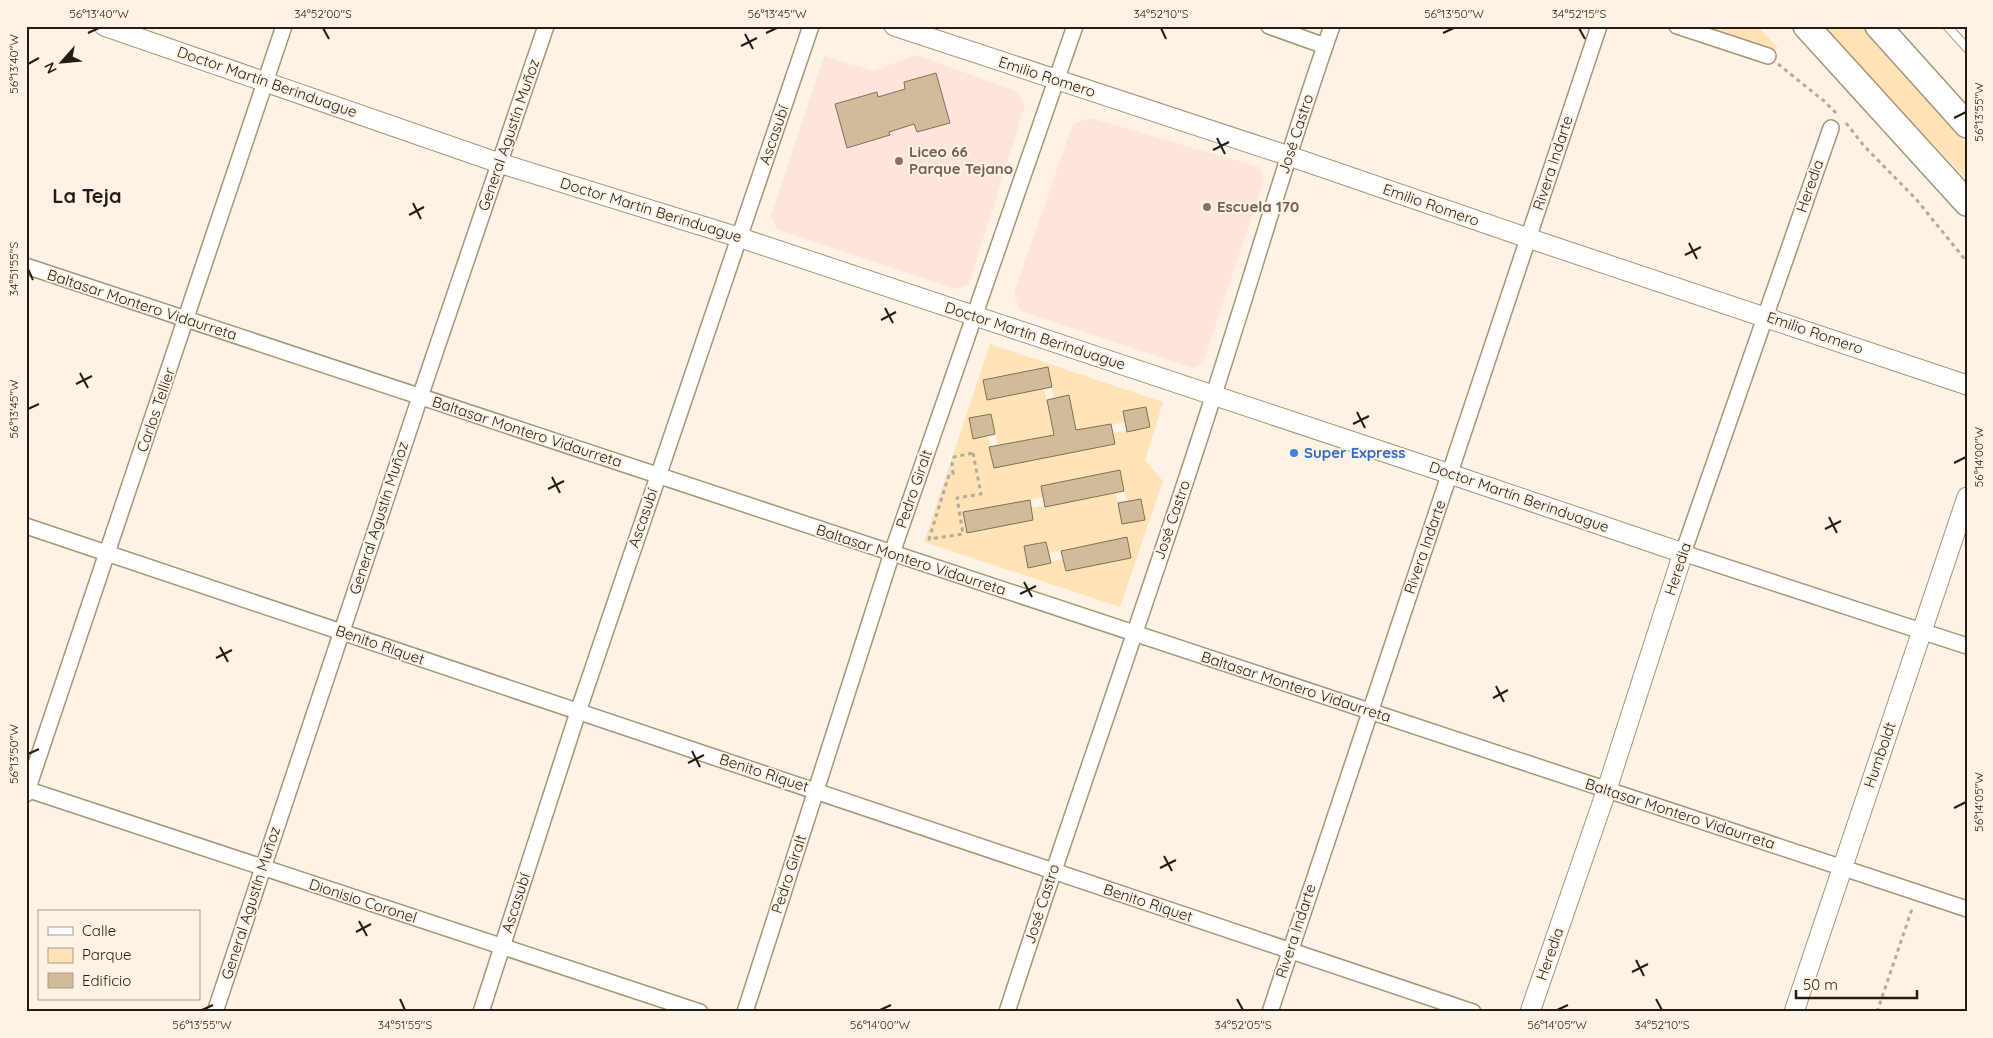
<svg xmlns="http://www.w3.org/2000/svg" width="1993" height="1038" font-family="Quicksand,sans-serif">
<rect width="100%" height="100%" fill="#fcf3e6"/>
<g fill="#fde4dc">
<polygon points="916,55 1016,91 1025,106 969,284 957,289 777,229 771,216 824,56 874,71"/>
<polygon points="1090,118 1259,167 1264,180 1203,362 1194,368 1020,311 1014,293 1073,124"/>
</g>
<g fill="#ffe2b6" fill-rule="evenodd">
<polygon points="1694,26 1758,26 1778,48 1775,51 1768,51"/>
<polygon points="1822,26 1860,26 1967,145 1967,180"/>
<path d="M990 344 1163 402 1145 460 1163 481 1120 607 924 542ZM1048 367 1054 398 1069 395 1073 416 1051 421 1044 388 983 380ZM1145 407 1149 427 1113 433 1115 444 994 468 988 436 973 438 969 418 991 414 998 446 1125 422 1124 411ZM1120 470 1127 502 1141 499 1145 520 1122 524 1116 493 1031 508 1033 520 968 532 964 512 1043 497 1041 486ZM1127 537 1131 558 1066 571 1063 559 1029 568 1024 546 1046 542 1049 553Z"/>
</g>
<g fill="#d0bb9b" stroke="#837052">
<polygon points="936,73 950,123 917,132 914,124 889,132 890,135 847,148 835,104 877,92 878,97 905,89 904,82"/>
<polygon points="1048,367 1052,387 987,400 983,380"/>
<polygon points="1069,395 1076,430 1111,424 1115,444 994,468 989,447 1054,435 1047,400"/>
<polygon points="1146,407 1150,427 1127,432 1123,411"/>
<polygon points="991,414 995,434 973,439 969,418"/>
<polygon points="1120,470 1124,491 1045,507 1041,486"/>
<polygon points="1141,499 1145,520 1122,524 1118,503"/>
<polygon points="1030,500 1033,520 967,533 963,512"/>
<polygon points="1127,537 1131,558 1066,571 1061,551"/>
<polygon points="1046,542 1051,563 1028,568 1024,546"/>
</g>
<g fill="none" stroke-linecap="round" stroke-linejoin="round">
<defs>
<polyline id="service" points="1947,26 1967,48"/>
<g id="minor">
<polyline points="1269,26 1325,46"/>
<polyline points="1677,26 1768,56"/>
<polyline points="1831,128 1683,553 1967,646"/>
<polyline points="26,266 1967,909"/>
<polyline points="26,526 1473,1012"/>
<polyline points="26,789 700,1012"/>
<polyline points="26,794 284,26"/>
<polyline points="215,1012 420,397 546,26"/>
<polyline points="481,1012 578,712 811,26"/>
<polyline points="745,1012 892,553 1075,26"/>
<path d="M1007 1012C1074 805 1148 601 1214 394 1254 271 1289 148 1332 26"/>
<polyline points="1270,1012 1599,26"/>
</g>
<g id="tertiary">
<polyline points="104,26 499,163 738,237 1450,474 1683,553 1607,789 1530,1012"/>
<polyline points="894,26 1289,156 1528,238 1967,385"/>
<polyline points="1794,1012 1967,497"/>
</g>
<g id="trunk">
<polyline points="1806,26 1967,203"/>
<polyline points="1878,26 1967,125"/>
</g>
</defs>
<use href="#service" stroke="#a89475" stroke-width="10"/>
<use href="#minor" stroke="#a89475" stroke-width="18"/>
<use href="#tertiary" stroke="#a89475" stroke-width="21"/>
<use href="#trunk" stroke="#a89475" stroke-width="28"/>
<g stroke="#b3ab9e" stroke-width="3" stroke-dasharray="4 4" stroke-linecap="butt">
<polyline points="1778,64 1824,101 1838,115"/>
<polyline points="1846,123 1865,147 1916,199 1967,262"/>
<polygon points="973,453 981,494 957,498 963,534 929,539 949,475 953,474 952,464 954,457"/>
<polyline points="1877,1012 1913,906"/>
</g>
<use href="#service" stroke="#fff" stroke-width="8"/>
<use href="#minor" stroke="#fff" stroke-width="15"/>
<use href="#tertiary" stroke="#fff" stroke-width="19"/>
<use href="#trunk" stroke="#fff" stroke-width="25"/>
</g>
<path fill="none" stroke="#251d11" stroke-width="2" d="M323 28 329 39M1161 28 1166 39M1579 28 1585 39M88 33 99 28M766 33 777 28M1443 33 1454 28M745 34 753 49M741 46 757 38M28 64 39 58M1954 118 1966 112M1217 138 1225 154M1213 150 1229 142M413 203 421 219M409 215 424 207M1689 243 1697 259M1685 255 1701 247M28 269 33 280M885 308 893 323M881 320 896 312M80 373 88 388M76 384 92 376M28 409 39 404M1357 412 1365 428M1353 424 1369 416M1954 463 1966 457M552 477 560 493M548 489 564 481M1829 517 1837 533M1825 529 1841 521M1024 582 1032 597M1020 594 1036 586M220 647 228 662M216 658 232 650M1496 686 1504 702M1493 698 1508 690M692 751 700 767M28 754 39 749M688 763 704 755M1954 808 1966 802M1164 856 1172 871M1160 868 1176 860M359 921 367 936M356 932 371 924M1636 960 1644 976M1632 972 1648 964M400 999 405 1010M1237 999 1243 1010M1656 999 1662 1010M202 1010 213 1005M880 1010 891 1005M1557 1010 1568 1005"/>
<g fill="#8d6e63" stroke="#fcf3e6" stroke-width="2">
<circle cx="899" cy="161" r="5"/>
<circle cx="1207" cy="207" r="5"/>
</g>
<circle fill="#3f7fe0" stroke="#fcf3e6" stroke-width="2" cx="1294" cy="453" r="5"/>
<g text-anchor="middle" stroke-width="4" stroke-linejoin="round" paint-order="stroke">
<g font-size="15" fill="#251d11" stroke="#fcf3e6">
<text transform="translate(1047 77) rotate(18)" y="5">Emilio Romero</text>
<text transform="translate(267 82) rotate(19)" y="5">Doctor Martín Berinduague</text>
<text transform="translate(1296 134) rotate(-72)" y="5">José Castro</text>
<text transform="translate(509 135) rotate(-71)" y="5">General Agustín Muñoz</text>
<text transform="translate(774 135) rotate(-71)" y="5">Ascasubí</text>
<text transform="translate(1553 163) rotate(-72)" y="5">Rivera Indarte</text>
<text transform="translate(1810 186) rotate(-71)" y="5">Heredia</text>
<text transform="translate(1431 205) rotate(19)" y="5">Emilio Romero</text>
<text transform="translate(651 210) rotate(17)" y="5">Doctor Martín Berinduague</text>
<text transform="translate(142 305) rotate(18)" y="5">Baltasar Montero Vidaurreta</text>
<text transform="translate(1815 333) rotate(19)" y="5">Emilio Romero</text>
<text transform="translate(1035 336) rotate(18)" y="5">Doctor Martín Berinduague</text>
<text transform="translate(156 410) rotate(-71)" y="5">Carlos Tellier</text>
<text transform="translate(527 432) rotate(18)" y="5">Baltasar Montero Vidaurreta</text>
<text transform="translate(914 489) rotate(-71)" y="5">Pedro Giralt</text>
<text transform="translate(1519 497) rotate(19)" y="5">Doctor Martín Berinduague</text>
<text transform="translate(379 518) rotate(-72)" y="5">General Agustín Muñoz</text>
<text transform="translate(643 518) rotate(-71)" y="5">Ascasubí</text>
<text transform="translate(1172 520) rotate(-71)" y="5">José Castro</text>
<text transform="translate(1425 547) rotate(-71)" y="5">Rivera Indarte</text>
<text transform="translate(911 560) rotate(18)" y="5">Baltasar Montero Vidaurreta</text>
<text transform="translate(1678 569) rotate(-72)" y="5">Heredia</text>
<text transform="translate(380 645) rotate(19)" y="5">Benito Riquet</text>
<text transform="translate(1296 687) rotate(18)" y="5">Baltasar Montero Vidaurreta</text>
<text transform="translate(1880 755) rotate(-71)" y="5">Humboldt</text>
<text transform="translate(764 773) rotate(18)" y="5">Benito Riquet</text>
<text transform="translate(1680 814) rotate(18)" y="5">Baltasar Montero Vidaurreta</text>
<text transform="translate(789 874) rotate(-72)" y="5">Pedro Giralt</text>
<text transform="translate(363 901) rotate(18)" y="5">Dionisio Coronel</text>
<text transform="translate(251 903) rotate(-72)" y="5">General Agustín Muñoz</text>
<text transform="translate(516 903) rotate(-72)" y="5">Ascasubí</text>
<text transform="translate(1148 903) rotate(18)" y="5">Benito Riquet</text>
<text transform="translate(1042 904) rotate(-72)" y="5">José Castro</text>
<text transform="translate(1296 931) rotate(-72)" y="5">Rivera Indarte</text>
<text transform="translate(1550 954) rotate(-71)" y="5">Heredia</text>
</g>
<g font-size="15" font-weight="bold" fill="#785e54" stroke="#fcf3e6" text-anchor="start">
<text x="909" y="157">Liceo 66<tspan x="909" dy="17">Parque Tejano</tspan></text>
<text x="1217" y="212">Escuela 170</text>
</g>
<g font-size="15" font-weight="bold" fill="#366cbe" stroke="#fcf3e6" text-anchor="start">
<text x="1304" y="458">Super Express</text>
</g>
<g font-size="20" font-weight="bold" fill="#251d11" stroke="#fcf3e6">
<text x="87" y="203">La Teja</text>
</g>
</g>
<rect width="1993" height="1038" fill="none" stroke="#fcf3e6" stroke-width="55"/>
<rect x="38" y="910" width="162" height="90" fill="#fcf3e6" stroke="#a69d91"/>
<rect x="48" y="927" width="25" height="8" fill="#ffffff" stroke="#a69d91"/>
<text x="82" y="936" font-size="15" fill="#251d11">Calle</text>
<rect x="48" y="948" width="25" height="15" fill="#ffe2b6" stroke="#a69d91"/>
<text x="82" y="960" font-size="15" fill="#251d11">Parque</text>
<rect x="48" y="973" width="25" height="15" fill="#d0bb9b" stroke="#a69d91"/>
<text x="82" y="986" font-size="15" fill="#251d11">Edificio</text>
<g transform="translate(62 62) rotate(243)" stroke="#fcf3e6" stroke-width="4" paint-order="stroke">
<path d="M0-4L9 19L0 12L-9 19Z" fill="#251d11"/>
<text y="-8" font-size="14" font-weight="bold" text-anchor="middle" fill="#251d11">N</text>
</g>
<path d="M1796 990v8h121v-8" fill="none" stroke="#251d11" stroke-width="2.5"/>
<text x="1803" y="990" font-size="15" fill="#251d11" stroke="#fcf3e6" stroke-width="4" paint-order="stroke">50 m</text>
<rect x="28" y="28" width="1938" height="982" fill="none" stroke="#251d11" stroke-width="2"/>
<g font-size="12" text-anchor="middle" fill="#251d11">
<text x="99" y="18">56°13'40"W</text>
<text x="323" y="18">34°52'00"S</text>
<text x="777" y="18">56°13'45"W</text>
<text x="1161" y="18">34°52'10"S</text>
<text x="1454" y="18">56°13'50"W</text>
<text x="1579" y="18">34°52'15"S</text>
<text transform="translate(14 64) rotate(-90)" y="4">56°13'40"W</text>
<text transform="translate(1979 112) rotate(-90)" y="4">56°13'55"W</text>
<text transform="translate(14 269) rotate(-90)" y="4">34°51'55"S</text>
<text transform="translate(14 409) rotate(-90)" y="4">56°13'45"W</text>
<text transform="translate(1979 457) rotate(-90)" y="4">56°14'00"W</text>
<text transform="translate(14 754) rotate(-90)" y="4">56°13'50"W</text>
<text transform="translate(1979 802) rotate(-90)" y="4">56°14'05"W</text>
<text x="202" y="1029">56°13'55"W</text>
<text x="405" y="1029">34°51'55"S</text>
<text x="880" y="1029">56°14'00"W</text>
<text x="1243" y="1029">34°52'05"S</text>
<text x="1557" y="1029">56°14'05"W</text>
<text x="1662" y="1029">34°52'10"S</text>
</g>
</svg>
